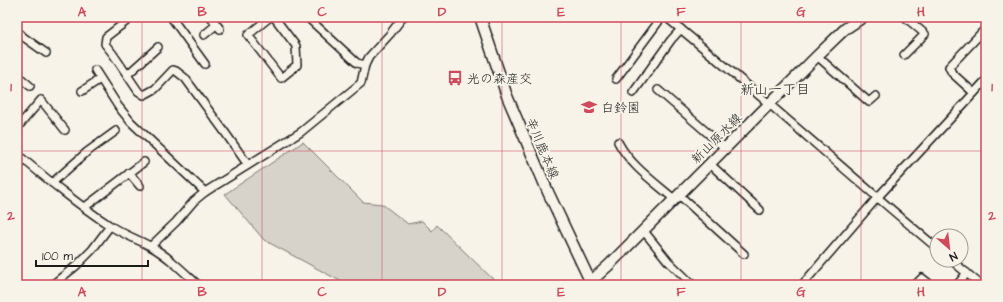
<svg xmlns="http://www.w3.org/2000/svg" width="1003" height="302" font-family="'Architects Daughter','Klee One',sans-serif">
<rect width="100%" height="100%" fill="#f7f3e8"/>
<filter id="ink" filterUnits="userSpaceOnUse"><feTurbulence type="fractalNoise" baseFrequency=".025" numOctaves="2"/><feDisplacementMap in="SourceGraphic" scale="8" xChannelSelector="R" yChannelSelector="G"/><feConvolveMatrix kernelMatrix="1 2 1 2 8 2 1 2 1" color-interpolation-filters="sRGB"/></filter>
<g filter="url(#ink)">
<polygon fill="#d7d3cb" stroke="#7a7874" points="303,142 363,202 382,204 408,224 422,221 432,231 437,225 499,285 342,285 342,282 264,240 225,194"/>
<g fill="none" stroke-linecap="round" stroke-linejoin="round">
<defs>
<g id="street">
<polyline points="132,17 106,37 105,44 113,54 138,91 144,95 155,89 173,70 176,71 185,78 224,131 248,165"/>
<polyline points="171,17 205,64"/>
<polyline points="211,17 220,29"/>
<polyline points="270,17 248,35 281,78 297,65 296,46 274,17"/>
<polyline points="307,17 357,63 365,65"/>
<path d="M666 17C758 92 846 172 937 248"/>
<polyline points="17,31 22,36 46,53"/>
<polyline points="204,35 216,25"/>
<polyline points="904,55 925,34 905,17"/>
<polyline points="817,56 869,102 876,96"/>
<polyline points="95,70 118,106 131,122 205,192"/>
<polyline points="128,74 158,47"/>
<polyline points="17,75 30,86"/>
<polyline points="616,79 662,17"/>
<polyline points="658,90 725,148"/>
<polyline points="82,91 100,79"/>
<polyline points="633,93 671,40 681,29"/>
<polyline points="974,93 952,73 949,67 986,28"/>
<polyline points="17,128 41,100 65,130"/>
<path d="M618 142C630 165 653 181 674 199"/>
<path d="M17 154C47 179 77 204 109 225 122 234 137 239 150 246 168 256 183 271 198 285"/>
<polyline points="709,163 760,210"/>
<polyline points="129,173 140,186"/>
<polyline points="52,183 87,152 116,131"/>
<polyline points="678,194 744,254"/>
<polyline points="85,207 144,162"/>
<polyline points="643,230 668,261 693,285"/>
<polyline points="151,246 176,222 194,201 205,192 301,132 361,83 365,65 369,57 390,34 403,17"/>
<polyline points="951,260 981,285"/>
<polyline points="52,285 76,266 92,250 110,226"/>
<polyline points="802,285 877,198 986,80"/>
<polyline points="915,285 922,278 931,285"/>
<polyline points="957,285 967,273"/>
</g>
<g id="secondary">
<polyline points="480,17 507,96 548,192 592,285"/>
<polyline points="587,285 609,265 817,56 845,29 863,17"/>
</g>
</defs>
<use href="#street" stroke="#1c1c1c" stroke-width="10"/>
<use href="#secondary" stroke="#1c1c1c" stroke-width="13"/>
<use href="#street" stroke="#f7f3e8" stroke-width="7"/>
<use href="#secondary" stroke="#f7f3e8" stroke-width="10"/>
</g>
</g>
<path fill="none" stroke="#d1495b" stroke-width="1" stroke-opacity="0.55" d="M142 17V285M262 17V285M382 17V285M502 17V285M621 17V285M741 17V285M861 17V285M17 151H986"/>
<defs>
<symbol id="bus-bare" viewBox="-9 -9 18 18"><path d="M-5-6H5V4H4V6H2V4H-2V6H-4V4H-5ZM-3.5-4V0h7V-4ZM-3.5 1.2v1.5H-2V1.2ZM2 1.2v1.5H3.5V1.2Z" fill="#d1495b" stroke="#f7f3e8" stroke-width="2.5" paint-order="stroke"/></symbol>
<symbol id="school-bare" viewBox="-9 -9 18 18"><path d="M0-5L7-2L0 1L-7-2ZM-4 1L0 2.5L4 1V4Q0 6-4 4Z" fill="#d1495b" stroke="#f7f3e8" stroke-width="2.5" paint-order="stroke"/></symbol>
</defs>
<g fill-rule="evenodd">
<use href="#bus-bare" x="444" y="67" width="22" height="22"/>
<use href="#school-bare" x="578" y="96" width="22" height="22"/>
</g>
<g text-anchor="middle" stroke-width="4" stroke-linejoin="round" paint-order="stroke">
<g font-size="13" fill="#1c1c1c" stroke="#f7f3e8" text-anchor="start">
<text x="467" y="83">光の森産交</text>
<text x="601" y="112">白鈴園</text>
</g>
<g font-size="13" fill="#1c1c1c" stroke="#f7f3e8">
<text transform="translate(716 138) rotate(-45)" y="5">新山原水線</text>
<text transform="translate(543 148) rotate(67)" y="5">辛川鹿本線</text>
</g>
<g font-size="14" fill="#1c1c1c" stroke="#f7f3e8">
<text x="775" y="94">新山一丁目</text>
</g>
</g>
<rect width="1003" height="302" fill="none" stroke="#f7f3e8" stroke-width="44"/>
<g transform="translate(949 248) rotate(152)"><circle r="19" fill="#f7f3e8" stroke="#9f9d96"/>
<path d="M0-3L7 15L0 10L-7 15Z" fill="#d1495b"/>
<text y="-6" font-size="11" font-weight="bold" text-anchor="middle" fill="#1c1c1c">N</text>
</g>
<path d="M36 260v6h112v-6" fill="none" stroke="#1c1c1c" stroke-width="2"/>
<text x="42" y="260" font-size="12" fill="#1c1c1c" stroke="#f7f3e8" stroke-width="3" paint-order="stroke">100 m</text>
<rect x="22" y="22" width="959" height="258" fill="none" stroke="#d1495b" stroke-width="1.5"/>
<g font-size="13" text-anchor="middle" font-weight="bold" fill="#d1495b">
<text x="82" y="16">A</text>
<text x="202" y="16">B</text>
<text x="322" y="16">C</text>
<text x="442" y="16">D</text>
<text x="561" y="16">E</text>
<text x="681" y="16">F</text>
<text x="801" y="16">G</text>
<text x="921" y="16">H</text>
<text x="11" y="91">1</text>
<text x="992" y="91">1</text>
<text x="11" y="220">2</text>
<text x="992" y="220">2</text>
<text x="82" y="296">A</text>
<text x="202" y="296">B</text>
<text x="322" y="296">C</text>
<text x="442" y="296">D</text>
<text x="561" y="296">E</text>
<text x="681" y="296">F</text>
<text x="801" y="296">G</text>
<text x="921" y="296">H</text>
</g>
</svg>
